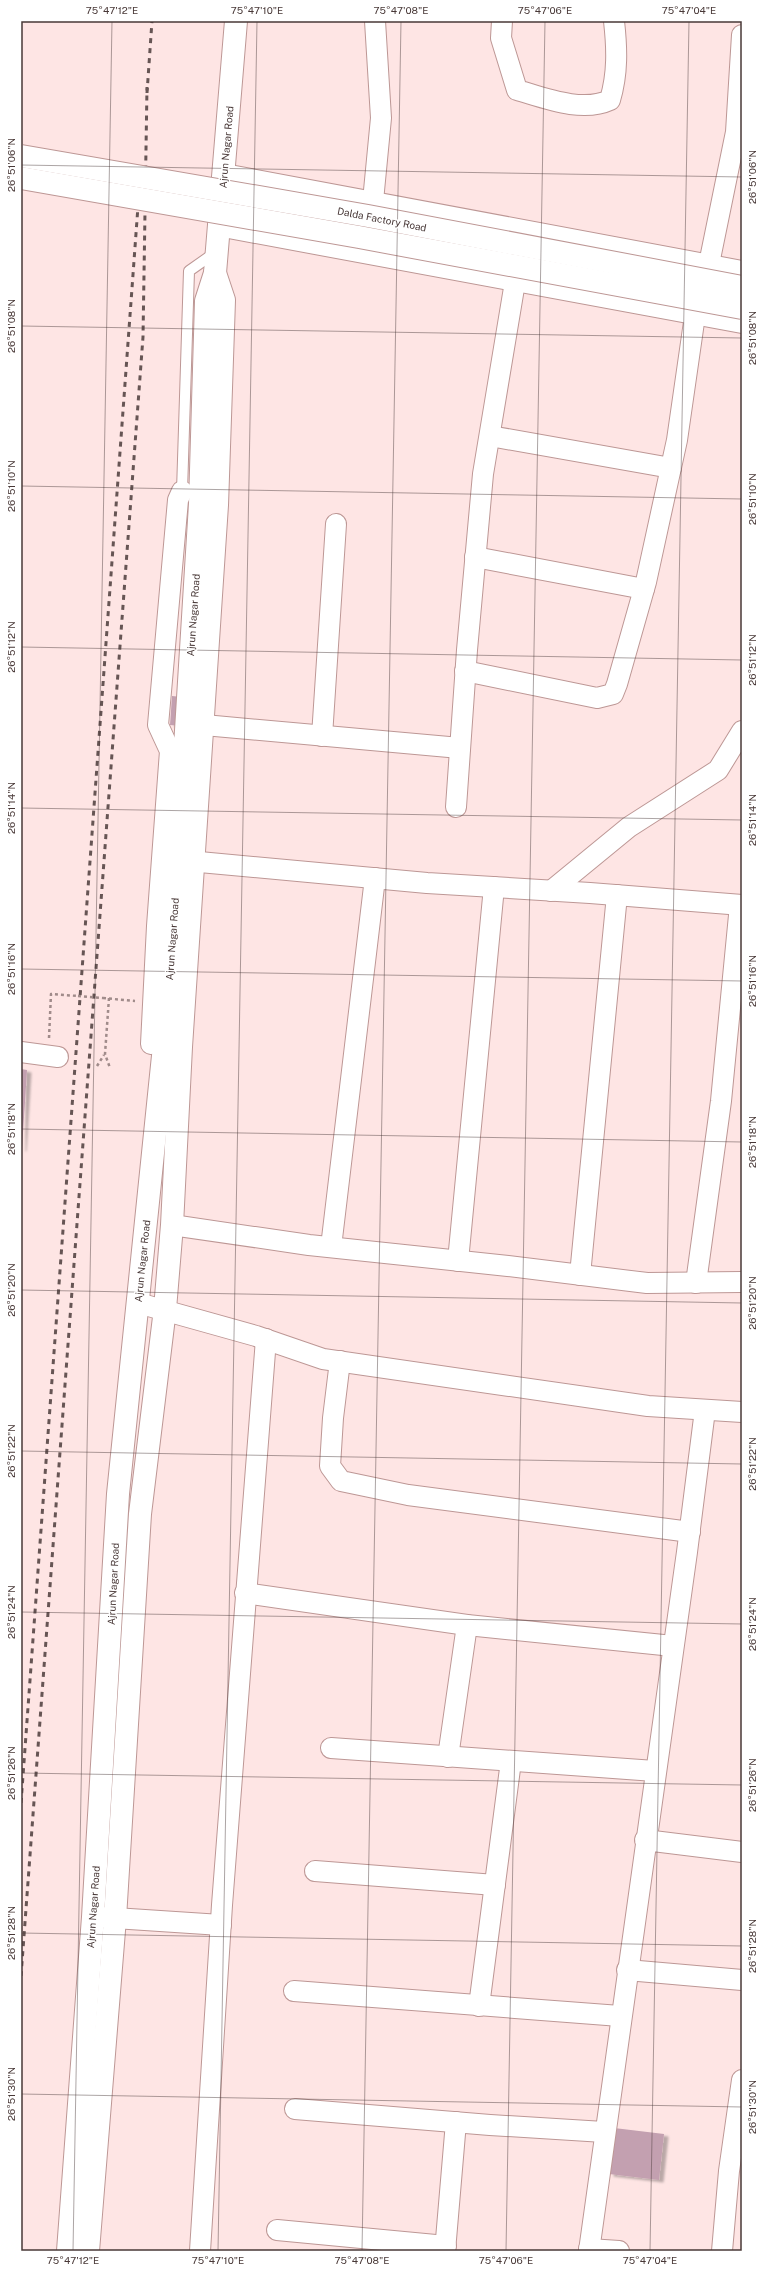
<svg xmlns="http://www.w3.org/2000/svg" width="763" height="2272" font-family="'Public Sans',sans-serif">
<defs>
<filter id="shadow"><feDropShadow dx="4.5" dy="2.5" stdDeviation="1" flood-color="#0004"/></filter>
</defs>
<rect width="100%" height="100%" fill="#fee5e4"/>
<g fill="#c3a0b0" filter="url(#shadow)">
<polygon points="172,696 182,697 180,726 170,725"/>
<polygon points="21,1069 27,1070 22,1149 21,1149"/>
<polygon points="614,2128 664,2134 659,2180 609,2174"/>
</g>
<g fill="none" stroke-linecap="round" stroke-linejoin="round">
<defs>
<polyline id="lane" points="184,493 182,491 189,271 216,252"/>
<g id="street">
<path d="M502 21 501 38 517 90C545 98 582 113 610 100 618 73 617 48 614 21"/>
<polyline points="224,174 742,271"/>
<polyline points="373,201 381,118 375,21"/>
<polyline points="218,226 742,323"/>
<polyline points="709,264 736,132 742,35"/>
<polyline points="490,436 671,468"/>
<polyline points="475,557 644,589"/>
<polyline points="465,671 597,698 613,694 617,684 646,582 677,440 695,315"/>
<polyline points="204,725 460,748"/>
<polyline points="322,736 336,524"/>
<polyline points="456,807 467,650 483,474 515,282"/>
<polyline points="178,860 427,883 590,893 742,905"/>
<polyline points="551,891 629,827 718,770 742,731"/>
<polyline points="151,1044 157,926 170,751 158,725 178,500 182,491"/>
<polyline points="21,1052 58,1057"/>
<polyline points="172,1225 309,1245 508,1266 647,1283 742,1282"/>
<polyline points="331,1247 375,878"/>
<polyline points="458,1261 494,887"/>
<polyline points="580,1275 617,895"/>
<polyline points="696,1283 721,1101 740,905"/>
<polyline points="138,1303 256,1336 323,1359 648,1406 742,1412"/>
<polyline points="340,1361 333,1418 330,1466 341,1481 408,1495 690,1532"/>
<polyline points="245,1593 467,1625 673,1646"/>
<polyline points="331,1748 655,1771"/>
<polyline points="448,1757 467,1625"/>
<polyline points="645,1840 742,1852"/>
<polyline points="315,1871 495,1885"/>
<polyline points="99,1917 221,1925"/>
<polyline points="627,1970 742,1980"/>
<polyline points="294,1991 620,2016"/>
<polyline points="479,2006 511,1761"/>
<polyline points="295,2109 490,2125 604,2132"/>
<polyline points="277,2230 446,2246"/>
<polyline points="589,2249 619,2251"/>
<polyline points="200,2251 222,1905 266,1339"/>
<polyline points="445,2251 456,2122"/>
<polyline points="589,2251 687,1552 705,1410"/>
<polyline points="722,2251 729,2171 742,2080"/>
</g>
<g id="secondary">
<polyline points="68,2251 93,1917 118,1494 164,1046 178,860 200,504 206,301 215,273 236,21"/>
<polyline points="88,2251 115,1918 140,1514 165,1309 172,1225 181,1047 217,505 224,300 215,273"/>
</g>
</defs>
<use href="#lane" stroke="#bd9795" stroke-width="12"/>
<use href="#street" stroke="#bd9795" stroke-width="22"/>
<use href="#secondary" stroke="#bd9795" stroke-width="24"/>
<g stroke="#a08b8a" stroke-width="2.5" stroke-dasharray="3 3" stroke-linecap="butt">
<polyline points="103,998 135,1001"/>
<polyline points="109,998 105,1054 110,1068"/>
<polyline points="49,1038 51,994 78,996"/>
<polyline points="97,1066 104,1055"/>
</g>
<use href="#lane" stroke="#fff" stroke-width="10"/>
<use href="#street" stroke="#fff" stroke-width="20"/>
<use href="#secondary" stroke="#fff" stroke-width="22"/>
<g stroke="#665554" stroke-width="3" stroke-dasharray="5 5" stroke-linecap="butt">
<polyline points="147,93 152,21"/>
<polyline points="21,1803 140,179"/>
<polyline points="21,1976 143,337 147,87"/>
</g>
<defs>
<g id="secondary-bridge">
<polyline points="21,156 368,216 742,287"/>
<polyline points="21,178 359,237 742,308"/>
</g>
</defs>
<use href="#secondary-bridge" stroke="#bd9795" stroke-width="24" stroke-linecap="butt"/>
<polyline stroke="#a08b8a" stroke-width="2.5" stroke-dasharray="3 3" stroke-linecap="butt" points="78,996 103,998"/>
<use href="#secondary-bridge" stroke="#fff" stroke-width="22"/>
</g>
<path fill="none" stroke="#483837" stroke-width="1" stroke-opacity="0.45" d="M21 165 742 177M21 326 742 338M21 486 742 499M21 647 742 660M21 808 742 820M21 969 742 981M21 1129 742 1142M21 1290 742 1303M21 1451 742 1464M21 1612 742 1624M21 1773 742 1785M21 1933 742 1946M21 2094 742 2107M73 2251 112 21M218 2251 257 21M362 2251 401 21M506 2251 545 21M650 2251 689 21"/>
<g text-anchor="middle" stroke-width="3" stroke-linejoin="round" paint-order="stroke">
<g font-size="10" fill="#483837" stroke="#fff">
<text transform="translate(226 147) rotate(-85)" y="4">Ajrun Nagar Road</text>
<text transform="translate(382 219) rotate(11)" y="4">Dalda Factory Road</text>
<text transform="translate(193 615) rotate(-86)" y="4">Ajrun Nagar Road</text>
<text transform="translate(172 939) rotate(-86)" y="4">Ajrun Nagar Road</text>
<text transform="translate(142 1261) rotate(-84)" y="4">Ajrun Nagar Road</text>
<text transform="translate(113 1584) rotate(-87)" y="4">Ajrun Nagar Road</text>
<text transform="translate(93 1907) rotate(-86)" y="4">Ajrun Nagar Road</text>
</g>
</g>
<rect width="763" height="2272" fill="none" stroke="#ffffff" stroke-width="44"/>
<rect x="22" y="22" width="719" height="2228" fill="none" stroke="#483837" stroke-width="1.5"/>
<g font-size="10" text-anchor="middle" fill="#483837">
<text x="112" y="14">75°47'12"E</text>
<text x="257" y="14">75°47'10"E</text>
<text x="401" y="14">75°47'08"E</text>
<text x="545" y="14">75°47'06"E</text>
<text x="689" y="14">75°47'04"E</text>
<text transform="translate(11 165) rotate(-90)" y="4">26°51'06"N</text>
<text transform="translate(752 177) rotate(-90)" y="4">26°51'06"N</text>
<text transform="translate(11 326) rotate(-90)" y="4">26°51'08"N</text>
<text transform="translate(752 338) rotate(-90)" y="4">26°51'08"N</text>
<text transform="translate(11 486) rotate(-90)" y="4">26°51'10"N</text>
<text transform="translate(752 499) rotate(-90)" y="4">26°51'10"N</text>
<text transform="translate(11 647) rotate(-90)" y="4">26°51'12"N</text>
<text transform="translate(752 660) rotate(-90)" y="4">26°51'12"N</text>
<text transform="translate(11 808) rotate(-90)" y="4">26°51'14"N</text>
<text transform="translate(752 820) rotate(-90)" y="4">26°51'14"N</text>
<text transform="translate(11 969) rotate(-90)" y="4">26°51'16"N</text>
<text transform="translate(752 981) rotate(-90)" y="4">26°51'16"N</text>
<text transform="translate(11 1129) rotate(-90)" y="4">26°51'18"N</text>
<text transform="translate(752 1142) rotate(-90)" y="4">26°51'18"N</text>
<text transform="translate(11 1290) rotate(-90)" y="4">26°51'20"N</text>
<text transform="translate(752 1303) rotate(-90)" y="4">26°51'20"N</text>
<text transform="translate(11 1451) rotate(-90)" y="4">26°51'22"N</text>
<text transform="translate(752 1464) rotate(-90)" y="4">26°51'22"N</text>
<text transform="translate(11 1612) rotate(-90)" y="4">26°51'24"N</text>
<text transform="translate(752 1624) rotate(-90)" y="4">26°51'24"N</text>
<text transform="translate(11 1773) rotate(-90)" y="4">26°51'26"N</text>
<text transform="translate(752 1785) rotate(-90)" y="4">26°51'26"N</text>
<text transform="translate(11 1933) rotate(-90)" y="4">26°51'28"N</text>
<text transform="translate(752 1946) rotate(-90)" y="4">26°51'28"N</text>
<text transform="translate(11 2094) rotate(-90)" y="4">26°51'30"N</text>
<text transform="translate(752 2107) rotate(-90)" y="4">26°51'30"N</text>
<text x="73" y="2264">75°47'12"E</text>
<text x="218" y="2264">75°47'10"E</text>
<text x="362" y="2264">75°47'08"E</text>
<text x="506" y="2264">75°47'06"E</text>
<text x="650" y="2264">75°47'04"E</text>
</g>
</svg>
